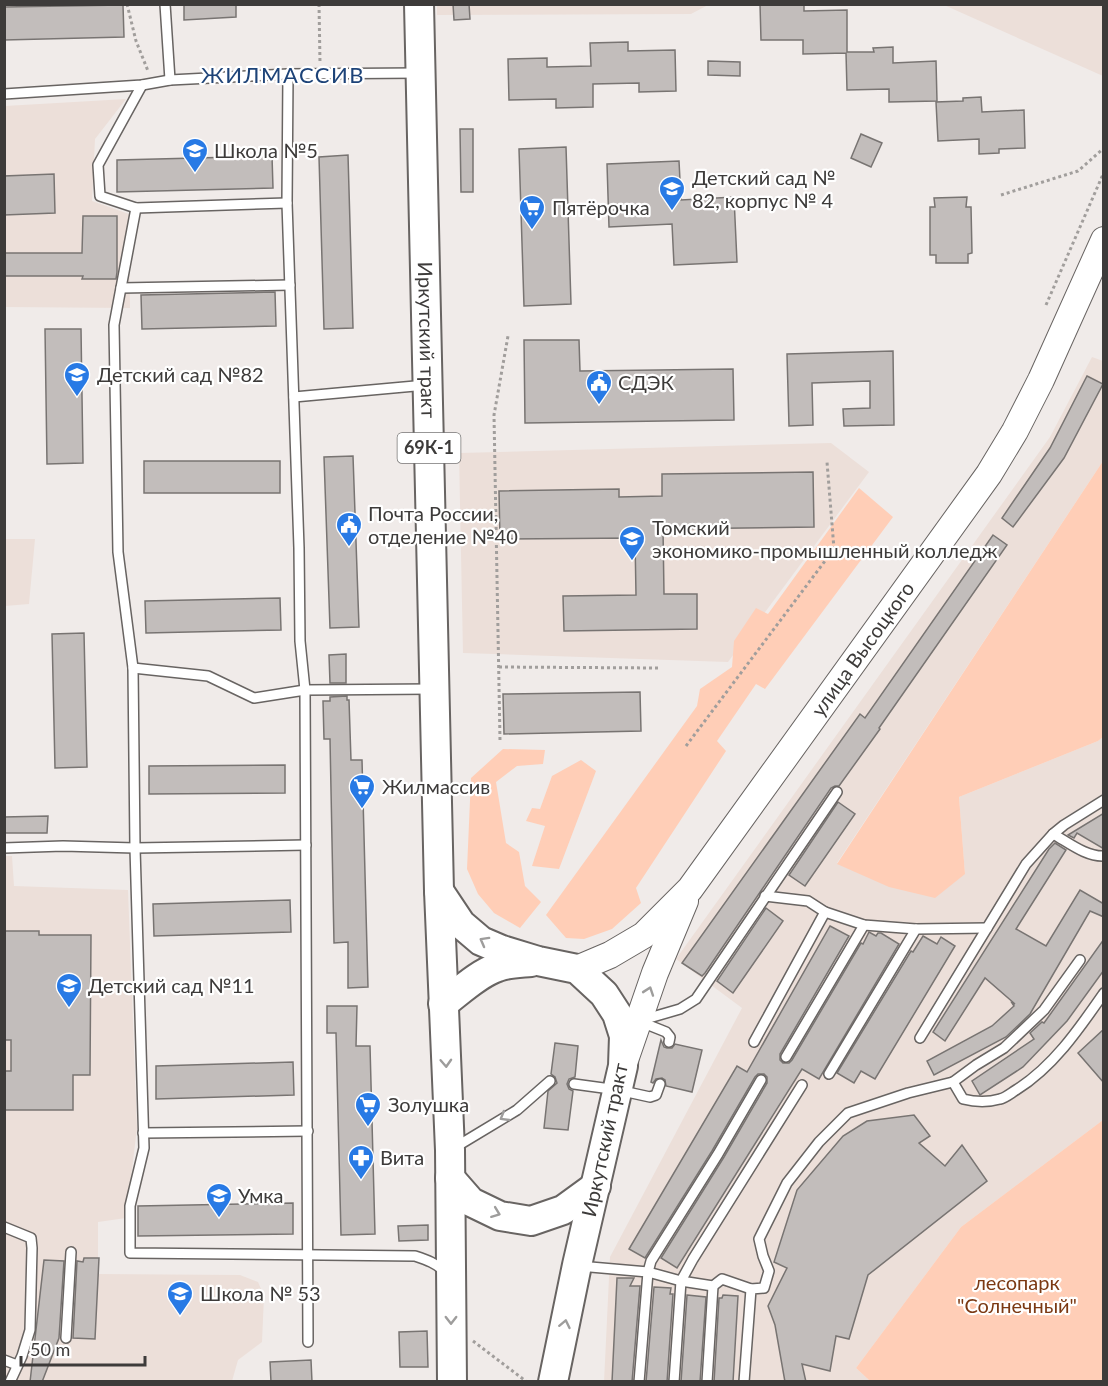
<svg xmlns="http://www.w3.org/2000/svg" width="1108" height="1386" font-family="Lato,sans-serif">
<rect width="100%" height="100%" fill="#f0ebe9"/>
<g fill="#ecdfd9">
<polygon points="437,5 708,5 691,14 437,15"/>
<polygon points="944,5 1103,5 1103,76"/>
<polygon points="126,99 95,139 92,201 129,214 130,308 5,307 5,106"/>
<polygon points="1092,357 1103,361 1103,461 837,863 965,874 959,797 1098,741 1103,737 1103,1120 961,1227 856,1368 870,1381 604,1382 610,1257 742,1008 676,959 1050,437"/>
<polygon points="831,443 869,472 728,662 463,653 459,453"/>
<polygon points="5,539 35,539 29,604 5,606"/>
<polygon points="4,856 12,856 14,886 128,890 137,1128 126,1218 98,1222 98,1274 240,1275 258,1282 264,1296 262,1342 238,1360 232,1381 5,1381"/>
</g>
<g fill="#ffceb7">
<polygon points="1103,461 1103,737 1098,741 959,797 965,874 935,898 889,887 837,864"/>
<polygon points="859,488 893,517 765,689 756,684 717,741 726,751 636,888 641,903 612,929 584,939 566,938 546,915 697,706 700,689 732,667 734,641 756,608 768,614"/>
<polygon points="503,749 545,750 543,764 517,766 496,782 506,843 519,852 525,886 541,902 520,928 494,913 478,894 467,869 471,778"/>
<polygon points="581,760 596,771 559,869 532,866 545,826 526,821 532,808 540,809 552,776"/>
<polygon points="1103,1120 1103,1381 870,1381 856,1368 961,1227"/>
</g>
<g fill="#c2bdbb" stroke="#787472" stroke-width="1.5">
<polygon points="184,4 236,4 236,17 184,20"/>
<polygon points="453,4 469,4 470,19 454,20"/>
<polygon points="760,4 804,4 804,11 847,10 847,52 874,52 873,48 893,47 893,63 936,61 937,101 889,102 889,89 847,90 846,53 803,54 803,40 761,40"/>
<polygon points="123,5 124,37 4,40 4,7"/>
<polygon points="628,42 628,51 675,50 676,91 639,92 639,83 593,84 593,107 556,108 556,99 509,100 508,59 547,58 547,67 591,66 590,43"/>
<polygon points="708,61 740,62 740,76 708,75"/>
<polygon points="981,97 982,112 1024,110 1025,148 999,149 999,153 979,154 979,139 938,141 936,102 963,101 963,98"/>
<polygon points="460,129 473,129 473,192 461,192"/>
<polygon points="861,134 882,143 871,167 851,158"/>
<polygon points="566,147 571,304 524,306 519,149"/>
<polygon points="348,155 353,328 324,329 319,157"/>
<polygon points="272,156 273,188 117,192 117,160"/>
<polygon points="679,161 681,200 734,197 737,262 674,265 672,224 609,227 607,164"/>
<polygon points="54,174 55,213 4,215 4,176"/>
<polygon points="967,197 966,207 971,207 972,253 968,254 968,263 936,263 936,255 930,255 930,207 935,207 934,198"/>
<polygon points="83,216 117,216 117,272 116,279 82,279 83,276 4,276 4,253 82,253"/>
<polygon points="275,292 276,326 142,329 141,295"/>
<polygon points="45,329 81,329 83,463 47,464"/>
<polygon points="524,340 579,340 580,371 733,369 734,420 525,423"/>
<polygon points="893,351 894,425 844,426 843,409 870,408 870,381 812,383 813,425 789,426 787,354"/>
<polygon points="1087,376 1103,384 1064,458 1013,527 1002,518 1050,448"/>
<polygon points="353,456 359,627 330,628 324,457"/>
<rect x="144" y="461" width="136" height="32"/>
<polygon points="813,472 814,527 663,529 664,594 697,594 697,629 564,631 563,596 636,595 635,538 500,539 499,491 619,489 619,497 662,496 662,474"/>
<polygon points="993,535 1007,545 879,728 880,729 839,786 835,786 831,788 705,973 702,976 682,963 860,714 865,718"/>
<polygon points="280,598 281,630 146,633 145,601"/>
<polygon points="84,633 87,767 55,768 52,634"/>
<polygon points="346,654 346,683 330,683 329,655"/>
<polygon points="640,692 641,731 504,734 503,694"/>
<polygon points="347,696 347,700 349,700 351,760 362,760 368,987 348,988 348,942 334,943 330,739 324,739 323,701 330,701 330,697"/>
<polygon points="285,765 285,793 149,794 149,766"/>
<polygon points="838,802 855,814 805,886 789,875"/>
<polygon points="1104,813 1104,849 1077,833 1074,838 1068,835"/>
<polygon points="48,816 47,833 4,833 4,817"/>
<polygon points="1055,843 1066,850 1016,929 1046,946 1080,890 1104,904 1104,917 1090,911 1030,1014 1006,1037 934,1075 927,1061 992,1026 1014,1006 1012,1003 1015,1004 985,978 945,1041 933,1032 1049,849"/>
<polygon points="290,900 291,932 154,936 153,904"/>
<polygon points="766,908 783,921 733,993 717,981"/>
<polygon points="830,926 849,936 780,1054 780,1060 783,1063 789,1063 792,1060 861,943 863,944 869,932 876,936 878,933 881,933 899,944 819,1079 802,1069 677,1268 661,1258 724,1157 767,1083 767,1077 764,1074 758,1074 755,1077 712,1151 645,1258 629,1249 737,1066 747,1072"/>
<polygon points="4,931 39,931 39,935 91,935 90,1075 73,1075 73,1110 4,1110 4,1071 11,1071 11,1040 4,1040"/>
<polygon points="923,936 937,944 941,937 955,946 875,1079 861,1071 854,1083 837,1073 911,951 913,952"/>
<polygon points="1104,939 1104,970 1067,1021 1023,1067 980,1095 972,1081 1034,1039 1030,1033 1042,1022 1044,1023"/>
<polygon points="327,1006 357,1006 356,1046 370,1046 375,1234 341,1235 336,1033 327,1033"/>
<polygon points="1104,1029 1104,1083 1078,1053"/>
<polygon points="661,1040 664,1047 667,1048 672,1048 675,1044 702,1050 692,1092 666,1086 665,1080 662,1078 656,1079 653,1083 651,1082"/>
<polygon points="555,1043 578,1046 575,1077 569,1079 567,1084 569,1089 573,1091 568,1130 544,1128 548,1091 557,1083 555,1077 551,1074"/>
<polygon points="293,1062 294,1095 156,1099 156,1066"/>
<polygon points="914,1115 930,1136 919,1143 945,1166 962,1145 987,1181 868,1275 849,1339 836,1336 830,1371 802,1364 806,1382 785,1382 775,1325 768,1306 787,1268 774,1262 797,1190 843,1136 867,1121"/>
<polygon points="293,1203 293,1234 138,1236 138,1206"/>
<polygon points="428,1225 428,1240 399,1241 398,1226"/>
<polygon points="84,1258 99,1258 95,1339 73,1338 77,1261 83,1262"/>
<polygon points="44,1260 64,1261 59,1338 42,1382 30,1382"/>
<polygon points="617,1278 634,1278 630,1286 640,1286 632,1382 612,1382"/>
<polygon points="654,1287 671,1288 670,1294 673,1294 667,1382 646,1382"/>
<polygon points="687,1295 706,1297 700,1382 681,1382"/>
<polygon points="723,1295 738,1296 733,1382 714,1382 719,1298 722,1298"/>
<polygon points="427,1331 428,1367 400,1367 399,1332"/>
<polygon points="311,1360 312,1382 271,1382 270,1362"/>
</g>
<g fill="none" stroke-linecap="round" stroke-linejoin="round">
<defs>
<g id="service">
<polyline points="165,4 170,80"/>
<polyline points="288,74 287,203 299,548 300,641 305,690 308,1342"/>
<polyline points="142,85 98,165 100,196 136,208 287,203"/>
<polyline points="4,94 142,85 170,80 288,74 419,73"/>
<path d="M136 208 114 325 118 552 133 668 135 848 144 1148 130 1206V1253L415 1256C427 1260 436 1263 445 1272"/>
<polyline points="121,288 290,285"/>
<polyline points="294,397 426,385"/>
<polyline points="133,668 208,676 254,698 305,690 432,689"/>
<path d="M1053 834C1068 842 1086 857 1104 856"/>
<polyline points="4,848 63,846 135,848 306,845"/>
<polyline points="765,896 808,901 825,912 864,925 916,929 987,928"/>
<polyline points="642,1020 680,1009 696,999 837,792"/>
<polyline points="641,1022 666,1032 670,1037 669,1042"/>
<polyline points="920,1038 1026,864 1053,834 1064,825 1104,800"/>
<polyline points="754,1042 825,912"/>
<polyline points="786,1057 864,925"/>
<polyline points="829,1074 916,929"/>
<path d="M953 1082 963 1099C975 1102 986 1103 1000 1099 1005 1098 1011 1093 1016 1090 1053 1067 1079 1029 1104 993"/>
<polyline points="574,1084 618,1090 650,1097 656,1095 660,1084"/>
<polyline points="143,1133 308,1131"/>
<polyline points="454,1148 517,1110 550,1081"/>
<polyline points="4,1227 31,1238 32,1248 30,1330 22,1356 10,1382"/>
<polyline points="579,1266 648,1272 681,1281 713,1286 722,1279 751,1289"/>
<polyline points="66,1338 71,1252"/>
<polyline points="4,1360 17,1365"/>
<polyline points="639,1382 648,1272 651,1261 718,1154 761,1080"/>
<polyline points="674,1382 681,1281 693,1259 802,1085"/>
<polyline points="707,1382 713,1286"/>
<polyline points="744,1382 751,1289 764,1288 769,1271 763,1256 759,1239 787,1183 819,1142 848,1113 908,1093 953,1082 976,1065 1004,1048 1044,1010 1080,960"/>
</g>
<g id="secondary">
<path id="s1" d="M577 969 610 955 644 935 690 889 989 474 1015 431 1041 380 1104 240"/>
<polyline points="625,1060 655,973 685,901"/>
</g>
<g id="primary">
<path id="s2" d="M419 4 439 891 450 1150 452 1382"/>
<polyline points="439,891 461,924 481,941 502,950 538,961 577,969 604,994 617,1014 624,1036 623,1066 577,1265 553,1382"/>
<path d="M443 1004C459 992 479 973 498 967 508 963 520 963 531 962"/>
<polyline points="450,1178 471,1202 500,1216 531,1221 563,1210 596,1186"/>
</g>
</defs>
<use href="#service" stroke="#686462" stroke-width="12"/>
<use href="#secondary" stroke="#686462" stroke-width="28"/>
<use href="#primary" stroke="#686462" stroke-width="32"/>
<g stroke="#a19e9c" stroke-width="3" stroke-dasharray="3 3" stroke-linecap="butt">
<polyline points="127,4 136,41 148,71"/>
<polyline points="319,4 320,63"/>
<polyline points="1001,195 1078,171 1104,148"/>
<polyline points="1046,305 1104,172"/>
<polyline points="499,667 659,668"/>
<polyline points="500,740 494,415 508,336"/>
<polyline points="686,746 834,549 827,462"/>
<polyline points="473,1341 527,1382"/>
</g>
<use href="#service" stroke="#fff" stroke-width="9"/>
<use href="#secondary" stroke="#fff" stroke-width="26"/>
<use href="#primary" stroke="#fff" stroke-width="28"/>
</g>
<defs><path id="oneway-chevron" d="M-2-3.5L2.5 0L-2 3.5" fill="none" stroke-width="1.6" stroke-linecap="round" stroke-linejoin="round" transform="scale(1.5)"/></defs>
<g stroke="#9e9d9c">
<use href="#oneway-chevron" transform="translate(484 941) rotate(-151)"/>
<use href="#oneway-chevron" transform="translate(649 991) rotate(-71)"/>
<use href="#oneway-chevron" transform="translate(446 1063) rotate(87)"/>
<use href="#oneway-chevron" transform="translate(504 1117) rotate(149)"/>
<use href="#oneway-chevron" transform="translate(496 1213) rotate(21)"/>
<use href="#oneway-chevron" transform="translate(451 1320) rotate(90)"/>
<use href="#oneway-chevron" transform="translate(565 1324) rotate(-78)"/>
</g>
<defs>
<symbol id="school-pin" viewBox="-11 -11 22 30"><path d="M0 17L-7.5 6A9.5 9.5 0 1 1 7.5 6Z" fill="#287ae5" stroke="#fff"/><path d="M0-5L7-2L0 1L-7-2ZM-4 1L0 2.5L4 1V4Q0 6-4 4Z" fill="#fff"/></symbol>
<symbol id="supermarket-pin" viewBox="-11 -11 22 30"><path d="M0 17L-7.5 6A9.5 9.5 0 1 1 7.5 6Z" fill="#287ae5" stroke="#fff"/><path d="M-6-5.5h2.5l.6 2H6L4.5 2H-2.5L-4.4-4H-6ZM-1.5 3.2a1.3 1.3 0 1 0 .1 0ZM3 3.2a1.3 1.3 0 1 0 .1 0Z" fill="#fff"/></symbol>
<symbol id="civic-pin" viewBox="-11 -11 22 30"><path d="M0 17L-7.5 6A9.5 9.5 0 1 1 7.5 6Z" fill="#287ae5" stroke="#fff"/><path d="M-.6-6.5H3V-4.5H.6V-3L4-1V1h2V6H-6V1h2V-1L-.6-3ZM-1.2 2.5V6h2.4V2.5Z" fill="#fff"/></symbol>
<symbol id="university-pin" viewBox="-11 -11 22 30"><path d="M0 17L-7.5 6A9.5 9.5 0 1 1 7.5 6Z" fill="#287ae5" stroke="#fff"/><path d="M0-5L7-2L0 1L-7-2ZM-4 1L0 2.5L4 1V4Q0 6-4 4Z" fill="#fff"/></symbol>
<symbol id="pharmacy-pin" viewBox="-11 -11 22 30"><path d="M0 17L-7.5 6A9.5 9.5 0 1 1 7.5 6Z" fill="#287ae5" stroke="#fff"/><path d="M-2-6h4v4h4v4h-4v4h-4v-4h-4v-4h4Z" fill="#fff"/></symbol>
</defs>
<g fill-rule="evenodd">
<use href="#school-pin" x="180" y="136" width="30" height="40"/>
<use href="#school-pin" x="657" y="174" width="30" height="40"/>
<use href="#supermarket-pin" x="517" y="193" width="30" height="40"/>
<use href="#school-pin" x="62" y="360" width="30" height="40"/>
<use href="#civic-pin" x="584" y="368" width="30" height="40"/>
<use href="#civic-pin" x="334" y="510" width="30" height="40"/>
<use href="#university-pin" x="617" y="524" width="30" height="40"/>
<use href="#supermarket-pin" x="347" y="772" width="30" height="40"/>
<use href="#school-pin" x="54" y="971" width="30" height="40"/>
<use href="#supermarket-pin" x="353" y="1090" width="30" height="40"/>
<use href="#pharmacy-pin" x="346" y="1143" width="30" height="40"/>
<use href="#school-pin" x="204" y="1181" width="30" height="40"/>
<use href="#school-pin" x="165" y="1279" width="30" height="40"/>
</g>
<g text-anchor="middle" stroke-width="4.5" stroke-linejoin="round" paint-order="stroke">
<rect fill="#fff" stroke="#777675" stroke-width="1.5" x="397.5" y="433" width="63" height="30" rx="4.5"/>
<g font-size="18" font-weight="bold" fill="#3d3b3a">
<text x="429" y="454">69К-1</text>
</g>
<g font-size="20" fill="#3d3b3a" stroke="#fff" text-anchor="start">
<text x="214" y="158">Школа №5</text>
<text x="692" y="185">Детский сад №<tspan x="692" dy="23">82, корпус № 4</tspan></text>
<text x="552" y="215">Пятёрочка</text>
<text x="97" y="382">Детский сад №82</text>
<text x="618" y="390">СДЭК</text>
<text x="368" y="521">Почта России,<tspan x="368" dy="23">отделение №40</tspan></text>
<text x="652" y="535">Томский<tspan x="652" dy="23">экономико-промышленный колледж</tspan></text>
<text x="382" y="794">Жилмассив</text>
<text x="88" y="993">Детский сад №11</text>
<text x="388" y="1112">Золушка</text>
<text x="380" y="1165">Вита</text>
<text x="238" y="1203">Умка</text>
<text x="200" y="1301">Школа № 53</text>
</g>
<g font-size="20" fill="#3d3b3a" stroke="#fff">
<text dy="7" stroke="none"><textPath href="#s2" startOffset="336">Иркутский тракт</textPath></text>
<text dy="7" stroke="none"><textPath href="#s1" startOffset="436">улица Высоцкого</textPath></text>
<text transform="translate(605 1140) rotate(-78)" y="7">Иркутский тракт</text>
</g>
<g font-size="20" fill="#7b3913" stroke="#fff">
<text x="1017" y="1290">лесопарк<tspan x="1017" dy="23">"Солнечный"</tspan></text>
</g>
<g font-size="22" letter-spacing="1.5" fill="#1d4378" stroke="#fff">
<text x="283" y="83">ЖИЛМАССИВ</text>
</g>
</g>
<rect width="1108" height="1386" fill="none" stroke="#3d3b3a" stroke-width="12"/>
<path d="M21 1356v9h124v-9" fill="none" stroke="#3d3b3a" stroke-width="3"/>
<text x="30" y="1356" font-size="18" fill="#3d3b3a" stroke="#ffffff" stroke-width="4.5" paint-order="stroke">50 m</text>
</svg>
